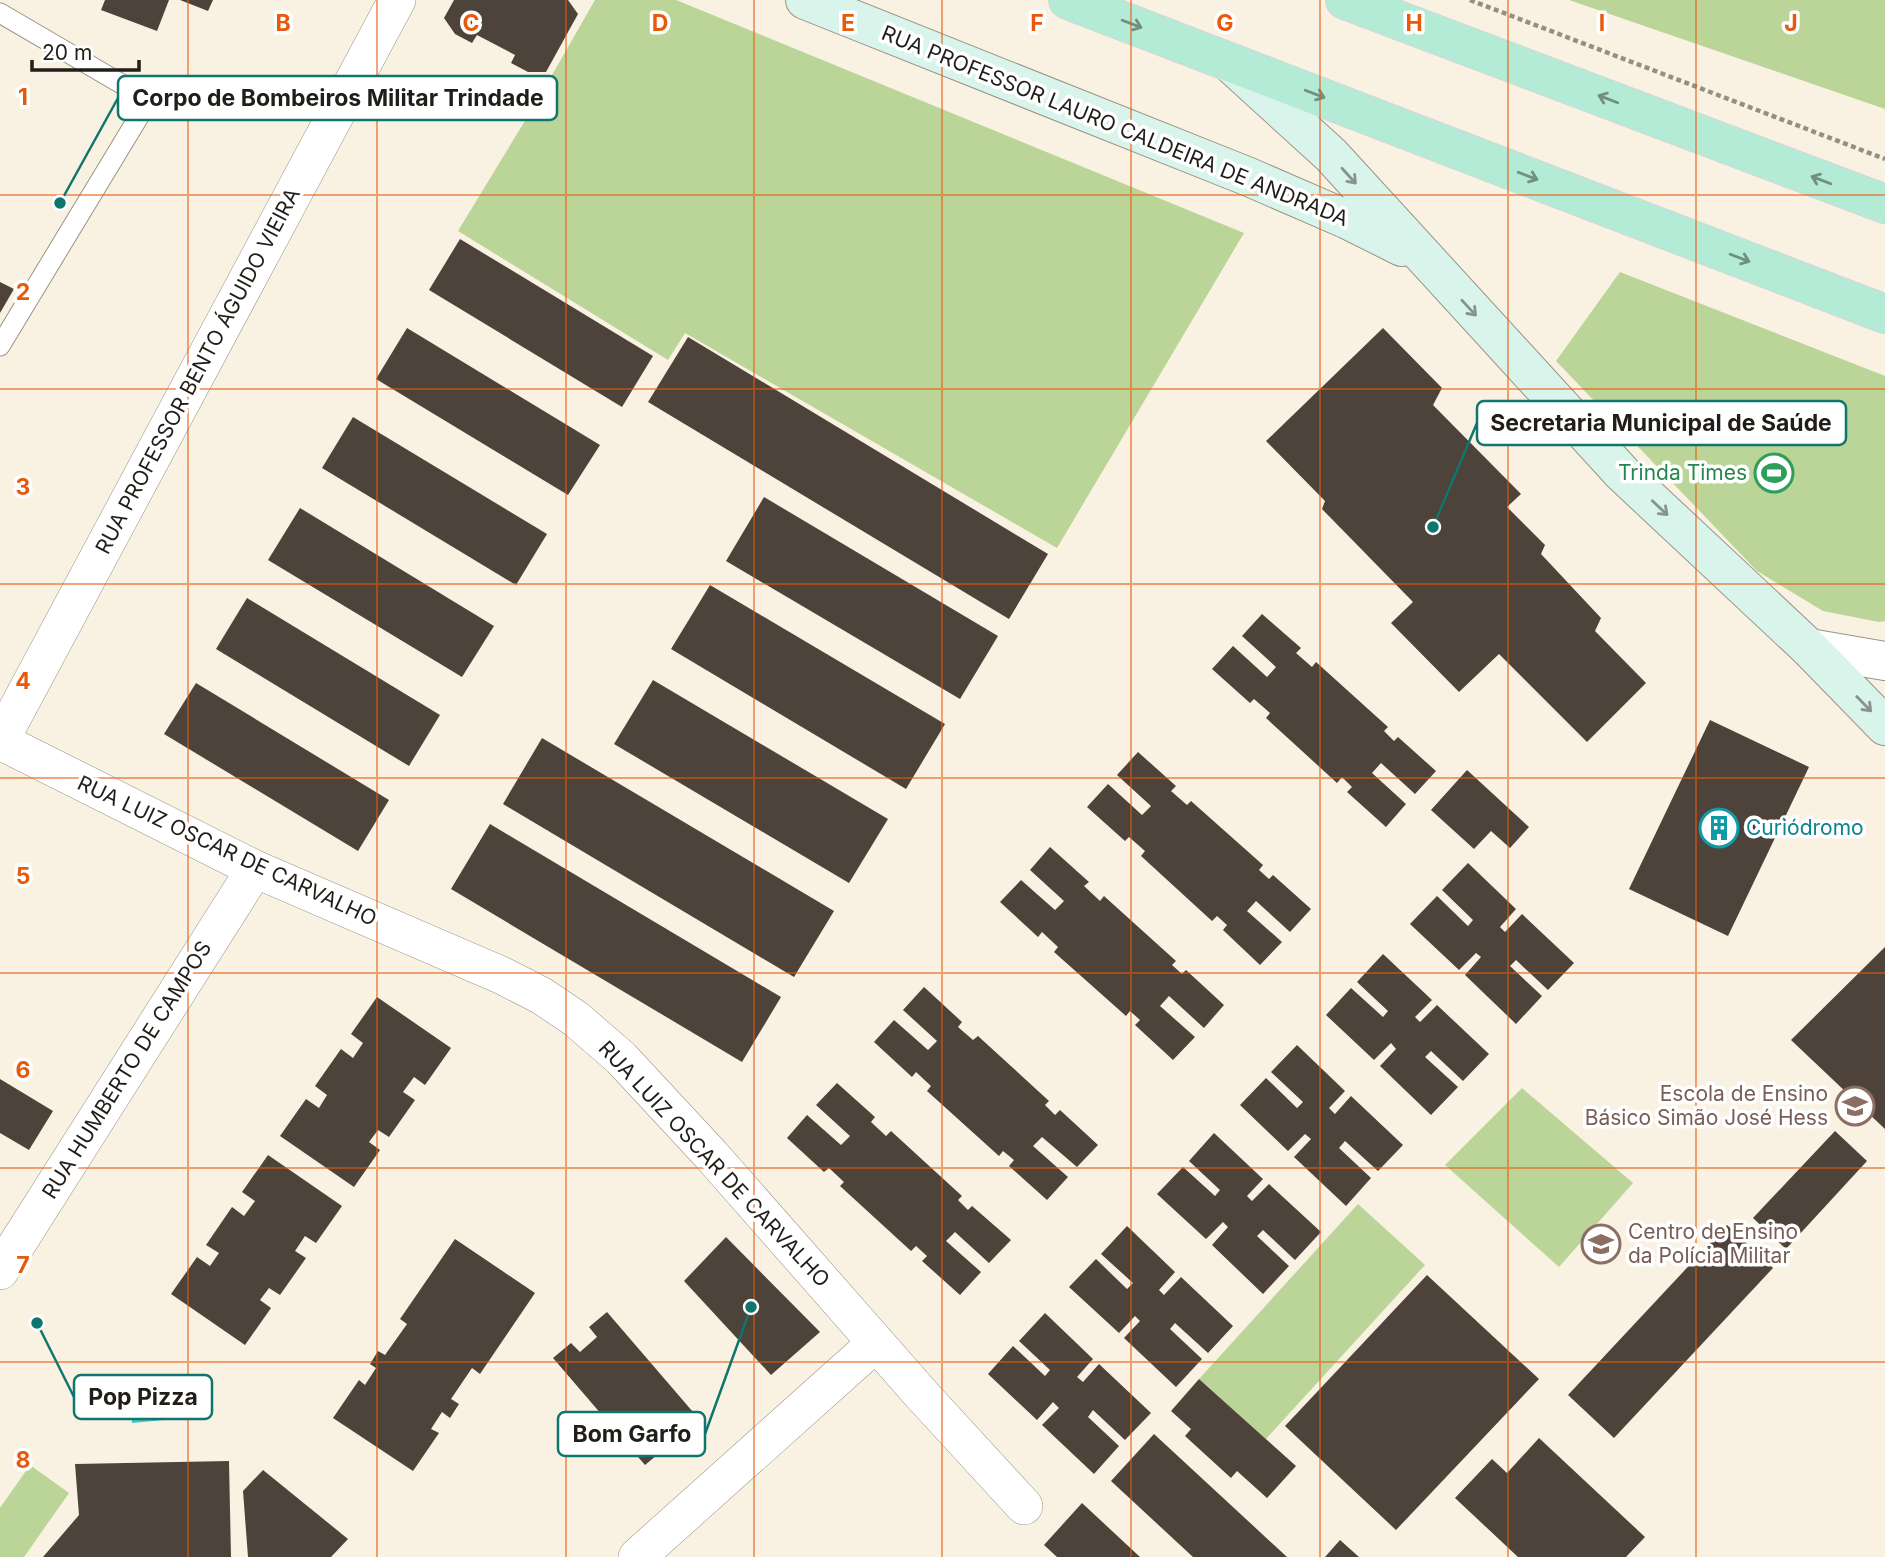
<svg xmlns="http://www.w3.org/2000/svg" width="1885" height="1557" font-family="Inter,sans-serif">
<rect width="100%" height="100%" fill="#f9f2e3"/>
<g fill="#bbd497">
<polygon points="595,0 676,0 1244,233 1057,548 685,333 668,360 458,231 540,96"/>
<polygon points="1569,0 1885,0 1885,109"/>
<polygon points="1620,272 1885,376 1885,621 1879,622 1823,611 1757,571 1556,361"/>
<polygon points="1522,1088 1633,1183 1559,1267 1445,1165"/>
<polygon points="1358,1204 1425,1265 1266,1439 1199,1379"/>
<polygon points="30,1465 69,1493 24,1557 0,1557 0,1508"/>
</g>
<polygon fill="#40c7c9" points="173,1395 175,1419 132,1423 129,1399"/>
<g fill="#4d433a">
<polygon points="105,0 169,0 157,31 101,10"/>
<polygon points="180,0 213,0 208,11"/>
<polygon points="454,0 568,0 578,14 546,72 528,72 511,63 515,55 477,35 472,43 455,34 444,18"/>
<polygon points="460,239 653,356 622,407 429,290"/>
<polygon points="0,282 14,289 0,313"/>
<polygon points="407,328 600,445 568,495 376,379"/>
<polygon points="1383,328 1442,388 1433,405 1521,494 1507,507 1545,545 1541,554 1601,618 1595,631 1646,683 1587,742 1499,654 1459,692 1391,623 1413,602 1322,509 1325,501 1266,441"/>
<polygon points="688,337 1048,554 1009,619 648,402"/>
<polygon points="353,417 547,534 516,585 322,468"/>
<polygon points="764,497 998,636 960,699 726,561"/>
<polygon points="300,508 494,626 462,677 268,560"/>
<polygon points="710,585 945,724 906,789 671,649"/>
<polygon points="247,598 440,715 409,766 216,649"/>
<polygon points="1262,614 1301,648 1296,653 1312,667 1316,662 1388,727 1384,731 1394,741 1398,737 1436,771 1415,794 1381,763 1372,773 1406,804 1386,827 1347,792 1352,787 1342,777 1337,783 1266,718 1270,713 1254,699 1250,703 1212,669 1233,646 1267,677 1276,667 1242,636"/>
<polygon points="653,680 888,819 849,883 614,744"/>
<polygon points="196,683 389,800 358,851 164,734"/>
<polygon points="1710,720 1809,767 1728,936 1629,889"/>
<polygon points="542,738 834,911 794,977 503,804"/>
<polygon points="1138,752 1176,786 1171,791 1187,805 1191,801 1263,865 1259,870 1269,879 1273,875 1311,909 1290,932 1256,901 1247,911 1282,942 1260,965 1223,930 1227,925 1217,916 1212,921 1141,856 1145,851 1129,837 1125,841 1087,807 1108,784 1142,815 1151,806 1117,775"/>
<polygon points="1467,770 1529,827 1510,848 1491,831 1474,849 1431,810"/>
<polygon points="490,824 781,997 742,1062 451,889"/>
<polygon points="1050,847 1089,882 1084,886 1100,901 1104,896 1176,961 1172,965 1182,974 1186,970 1224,1005 1204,1028 1169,996 1160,1006 1195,1037 1173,1060 1135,1025 1140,1020 1130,1011 1126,1016 1054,952 1058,947 1042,932 1038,937 1000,902 1021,880 1055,910 1064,901 1030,870"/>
<polygon points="1468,863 1516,909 1500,927 1505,932 1522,914 1574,963 1548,990 1516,960 1510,966 1542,996 1516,1024 1465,975 1481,957 1476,953 1459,970 1410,924 1437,896 1468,926 1473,920 1442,890"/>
<polygon points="1885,947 1885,1129 1791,1040"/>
<polygon points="1383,954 1432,1000 1415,1017 1420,1022 1437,1005 1489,1054 1463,1081 1431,1051 1425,1057 1458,1087 1431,1115 1380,1066 1396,1049 1391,1043 1374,1060 1326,1015 1351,988 1383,1017 1388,1011 1357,982"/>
<polygon points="924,987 962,1022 958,1027 973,1040 978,1036 1049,1101 1045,1105 1055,1115 1060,1110 1098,1145 1077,1167 1042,1137 1033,1146 1068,1177 1047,1200 1009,1166 1014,1160 1003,1151 999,1156 927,1091 931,1086 916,1072 912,1077 874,1042 894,1020 928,1050 937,1041 903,1010"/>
<polygon points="377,997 451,1048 425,1085 414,1077 403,1092 415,1100 389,1137 378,1130 369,1142 380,1150 354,1187 280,1136 306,1099 319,1108 327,1095 315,1086 341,1049 353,1058 363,1043 351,1034"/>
<polygon points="1297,1045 1345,1091 1329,1108 1335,1114 1351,1096 1403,1145 1378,1171 1345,1141 1339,1148 1371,1178 1346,1206 1294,1157 1311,1139 1305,1134 1288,1151 1240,1105 1266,1078 1297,1108 1303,1102 1271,1072"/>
<polygon points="0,1079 53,1111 29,1150 0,1133"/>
<polygon points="837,1083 875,1117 871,1122 886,1136 891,1131 962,1196 958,1200 968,1210 972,1206 1011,1240 989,1263 955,1232 946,1241 981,1272 960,1295 922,1261 927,1256 916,1246 911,1251 840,1186 844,1182 829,1168 824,1172 787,1138 807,1115 841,1145 850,1136 816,1105"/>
<polygon points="1835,1131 1867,1161 1786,1249 1753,1218"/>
<polygon points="1214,1133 1263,1179 1247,1196 1252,1201 1269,1184 1321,1232 1295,1260 1263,1230 1257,1236 1289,1266 1263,1294 1212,1245 1228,1227 1223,1222 1206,1239 1157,1194 1183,1167 1215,1196 1220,1190 1189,1161"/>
<polygon points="268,1155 342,1206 316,1243 305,1236 295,1251 306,1258 280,1295 269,1288 260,1300 271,1308 245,1345 171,1294 197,1257 210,1266 219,1253 206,1245 232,1207 244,1216 255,1201 242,1192"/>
<polygon points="1727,1225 1773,1268 1614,1438 1568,1395"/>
<polygon points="1127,1226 1175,1272 1159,1290 1164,1295 1181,1277 1233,1326 1208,1353 1175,1323 1170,1329 1202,1359 1176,1387 1124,1338 1140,1321 1135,1316 1119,1333 1069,1287 1096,1259 1127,1289 1133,1283 1101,1254"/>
<polygon points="726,1237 820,1332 771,1375 684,1281"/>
<polygon points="455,1239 535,1293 480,1374 472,1368 451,1399 459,1404 450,1418 442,1412 431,1429 439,1433 413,1471 333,1418 359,1380 365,1385 376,1368 370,1364 378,1351 385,1355 407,1324 400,1319"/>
<polygon points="1427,1275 1539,1379 1396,1530 1285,1426"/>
<polygon points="607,1312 699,1419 681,1434 673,1426 656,1441 663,1450 645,1465 553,1358 571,1343 580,1352 597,1337 589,1327"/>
<polygon points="1045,1313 1093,1359 1077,1377 1083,1382 1099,1364 1151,1413 1125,1440 1093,1410 1088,1417 1119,1446 1094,1474 1042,1425 1059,1408 1053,1402 1037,1420 988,1374 1013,1346 1045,1376 1050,1370 1019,1341"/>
<polygon points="1199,1379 1296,1466 1267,1498 1237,1471 1231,1478 1185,1436 1191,1429 1171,1411"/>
<polygon points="1154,1434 1287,1557 1193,1557 1111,1481"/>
<polygon points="1539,1438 1645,1537 1626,1557 1518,1557 1455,1498 1492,1459 1507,1473"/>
<polygon points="229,1461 231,1557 43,1557 79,1515 75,1464"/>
<polygon points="263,1470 348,1539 331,1557 248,1557 243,1491"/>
<polygon points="1082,1503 1140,1557 1057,1557 1044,1545"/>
<polygon points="1340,1540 1359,1557 1325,1557"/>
</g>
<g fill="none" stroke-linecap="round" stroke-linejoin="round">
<defs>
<polyline id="service" points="0,13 149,100 0,346"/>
<g id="minor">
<polyline points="0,741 255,869 503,976 542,996 576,1019 621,1058 712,1156 922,1395 1024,1506"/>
<polyline points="0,741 397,0"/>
<polyline points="0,1271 255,869"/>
<polyline points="637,1557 876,1343"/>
</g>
<polyline id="tertiary" points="1809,648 1885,661"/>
<g id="secondary">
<polyline points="805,0 1249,177 1348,220 1402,247"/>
<polyline points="1230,63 1331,155 1622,473 1809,648 1885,726"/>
</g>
<g id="primary">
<polyline points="1068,0 1885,314"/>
<polyline points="1345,0 1885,204"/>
</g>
</defs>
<use href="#service" stroke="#9a9386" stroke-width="21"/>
<use href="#minor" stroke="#9a9386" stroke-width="38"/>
<use href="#tertiary" stroke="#9a9386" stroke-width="40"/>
<use href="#secondary" stroke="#9a9386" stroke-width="40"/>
<use href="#primary" stroke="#d7d6d6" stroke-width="40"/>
<polyline stroke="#948f85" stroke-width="4.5" stroke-dasharray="5 3.5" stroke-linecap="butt" points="1470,0 1885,159"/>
<use href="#service" stroke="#fff" stroke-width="19"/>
<use href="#minor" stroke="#fff" stroke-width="37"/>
<use href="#tertiary" stroke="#fff" stroke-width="38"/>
<use href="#secondary" stroke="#d9f5eb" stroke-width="38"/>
<use href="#primary" stroke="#b3ebd7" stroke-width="38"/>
</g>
<defs><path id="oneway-shaft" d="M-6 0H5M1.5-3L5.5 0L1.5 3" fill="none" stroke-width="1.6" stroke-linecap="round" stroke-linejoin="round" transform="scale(1.75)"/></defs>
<g stroke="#718f82">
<use href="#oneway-shaft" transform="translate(1132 24) rotate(21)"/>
<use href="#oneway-shaft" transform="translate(1315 94) rotate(21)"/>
<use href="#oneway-shaft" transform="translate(1608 99) rotate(-159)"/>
<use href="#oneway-shaft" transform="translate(1528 176) rotate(21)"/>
<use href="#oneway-shaft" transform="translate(1821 180) rotate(-159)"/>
<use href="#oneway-shaft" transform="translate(1740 258) rotate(21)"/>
</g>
<g stroke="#86948c">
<use href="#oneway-shaft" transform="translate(1349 176) rotate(48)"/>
<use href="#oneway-shaft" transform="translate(1469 308) rotate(47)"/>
<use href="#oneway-shaft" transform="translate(1660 508) rotate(43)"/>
<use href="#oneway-shaft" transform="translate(1864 704) rotate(46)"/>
</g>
<path fill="none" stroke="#e8590c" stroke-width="2" stroke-opacity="0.55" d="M188 0V1557M377 0V1557M566 0V1557M754 0V1557M942 0V1557M1131 0V1557M1320 0V1557M1508 0V1557M1696 0V1557M0 195H1885M0 389H1885M0 584H1885M0 778H1885M0 973H1885M0 1168H1885M0 1362H1885"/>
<defs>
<symbol id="stadium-ring" viewBox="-11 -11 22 22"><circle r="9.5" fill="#fff" stroke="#2e9e5b" stroke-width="1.5"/><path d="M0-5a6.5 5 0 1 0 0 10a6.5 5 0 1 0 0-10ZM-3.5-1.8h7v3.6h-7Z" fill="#2e9e5b"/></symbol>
<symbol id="building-ring" viewBox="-11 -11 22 22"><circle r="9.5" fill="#fff" stroke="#0f9aa8" stroke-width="1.5"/><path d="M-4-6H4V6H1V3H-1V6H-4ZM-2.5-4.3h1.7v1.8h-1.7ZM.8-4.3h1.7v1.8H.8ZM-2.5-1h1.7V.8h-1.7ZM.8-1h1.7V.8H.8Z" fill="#0f9aa8"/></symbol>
<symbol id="school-ring" viewBox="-11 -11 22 22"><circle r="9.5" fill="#fff" stroke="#8d6e63" stroke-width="1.5"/><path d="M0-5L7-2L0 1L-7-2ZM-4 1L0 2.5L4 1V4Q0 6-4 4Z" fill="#8d6e63"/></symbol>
<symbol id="university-ring" viewBox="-11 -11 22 22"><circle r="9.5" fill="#fff" stroke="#8d6e63" stroke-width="1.5"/><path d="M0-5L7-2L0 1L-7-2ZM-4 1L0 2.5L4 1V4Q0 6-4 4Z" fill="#8d6e63"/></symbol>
</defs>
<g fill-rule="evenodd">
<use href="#stadium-ring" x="1752" y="451" width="44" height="44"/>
<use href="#building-ring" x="1697" y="806" width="44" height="44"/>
<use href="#school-ring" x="1833" y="1084" width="44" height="44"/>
<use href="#university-ring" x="1579" y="1222" width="44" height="44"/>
</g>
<g text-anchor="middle" stroke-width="7" stroke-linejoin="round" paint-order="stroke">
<g font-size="21" fill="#211e19" stroke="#fff">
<text transform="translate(1115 126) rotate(22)" y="7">RUA PROFESSOR LAURO CALDEIRA DE ANDRADA</text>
<text transform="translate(198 371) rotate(-62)" y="7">RUA PROFESSOR BENTO ÁGUIDO VIEIRA</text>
<text transform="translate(227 851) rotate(25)" y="7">RUA LUIZ OSCAR DE CARVALHO</text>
<text transform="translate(127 1070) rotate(-58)" y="7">RUA HUMBERTO DE CAMPOS</text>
<text transform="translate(714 1164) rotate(47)" y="7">RUA LUIZ OSCAR DE CARVALHO</text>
</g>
<g font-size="21" fill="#27864d" stroke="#fff" text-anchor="end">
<text x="1747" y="480">Trinda Times</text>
</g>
<g font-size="21" fill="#0d838f" stroke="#fff" text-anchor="start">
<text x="1746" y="835">Curiódromo</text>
</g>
<g font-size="21" fill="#785e54" stroke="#fff" text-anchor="end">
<text x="1828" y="1101">Escola de Ensino<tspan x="1828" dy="24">Básico Simão José Hess</tspan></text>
<text x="1628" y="1239" text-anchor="start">Centro de Ensino<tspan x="1628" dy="24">da Polícia Militar</tspan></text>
</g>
</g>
<g font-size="23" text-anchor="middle" font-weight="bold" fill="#e8590c" stroke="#fff" stroke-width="7" stroke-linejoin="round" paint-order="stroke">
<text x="283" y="31">B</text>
<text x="471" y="31">C</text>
<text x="660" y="31">D</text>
<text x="848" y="31">E</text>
<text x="1037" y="31">F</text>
<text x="1225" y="31">G</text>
<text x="1414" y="31">H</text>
<text x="1602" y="31">I</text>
<text x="1791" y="31">J</text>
<text x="23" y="105">1</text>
<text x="23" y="300">2</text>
<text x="23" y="495">3</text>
<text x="23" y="689">4</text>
<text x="23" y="884">5</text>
<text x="23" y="1078">6</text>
<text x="23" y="1273">7</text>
<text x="23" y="1468">8</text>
</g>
<path fill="none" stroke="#0f766e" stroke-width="2.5" d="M60 203L118 98M1433 527L1477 423M37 1323L74 1397M751 1307L705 1434"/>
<g fill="#0f766e" stroke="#fff" stroke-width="2.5">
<circle cx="60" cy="203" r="7"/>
<circle cx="1433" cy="527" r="7"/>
<circle cx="37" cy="1323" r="7"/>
<circle cx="751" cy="1307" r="7"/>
</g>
<g fill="#fff" stroke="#0f766e" stroke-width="2.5">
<rect x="118" y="76" width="439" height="44" rx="7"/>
<rect x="1477" y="401" width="369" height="44" rx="7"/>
<rect x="74" y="1375" width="138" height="44" rx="7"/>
<rect x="558" y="1412" width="147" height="44" rx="7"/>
</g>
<g font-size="23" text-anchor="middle" font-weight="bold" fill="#211e19">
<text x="338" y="106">Corpo de Bombeiros Militar Trindade</text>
<text x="1661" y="431">Secretaria Municipal de Saúde</text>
<text x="143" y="1405">Pop Pizza</text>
<text x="632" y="1442">Bom Garfo</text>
</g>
<path d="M32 60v10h107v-10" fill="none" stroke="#211e19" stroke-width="3.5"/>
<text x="42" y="60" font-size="21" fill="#211e19" stroke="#ffffff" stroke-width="5" paint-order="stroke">20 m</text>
</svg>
